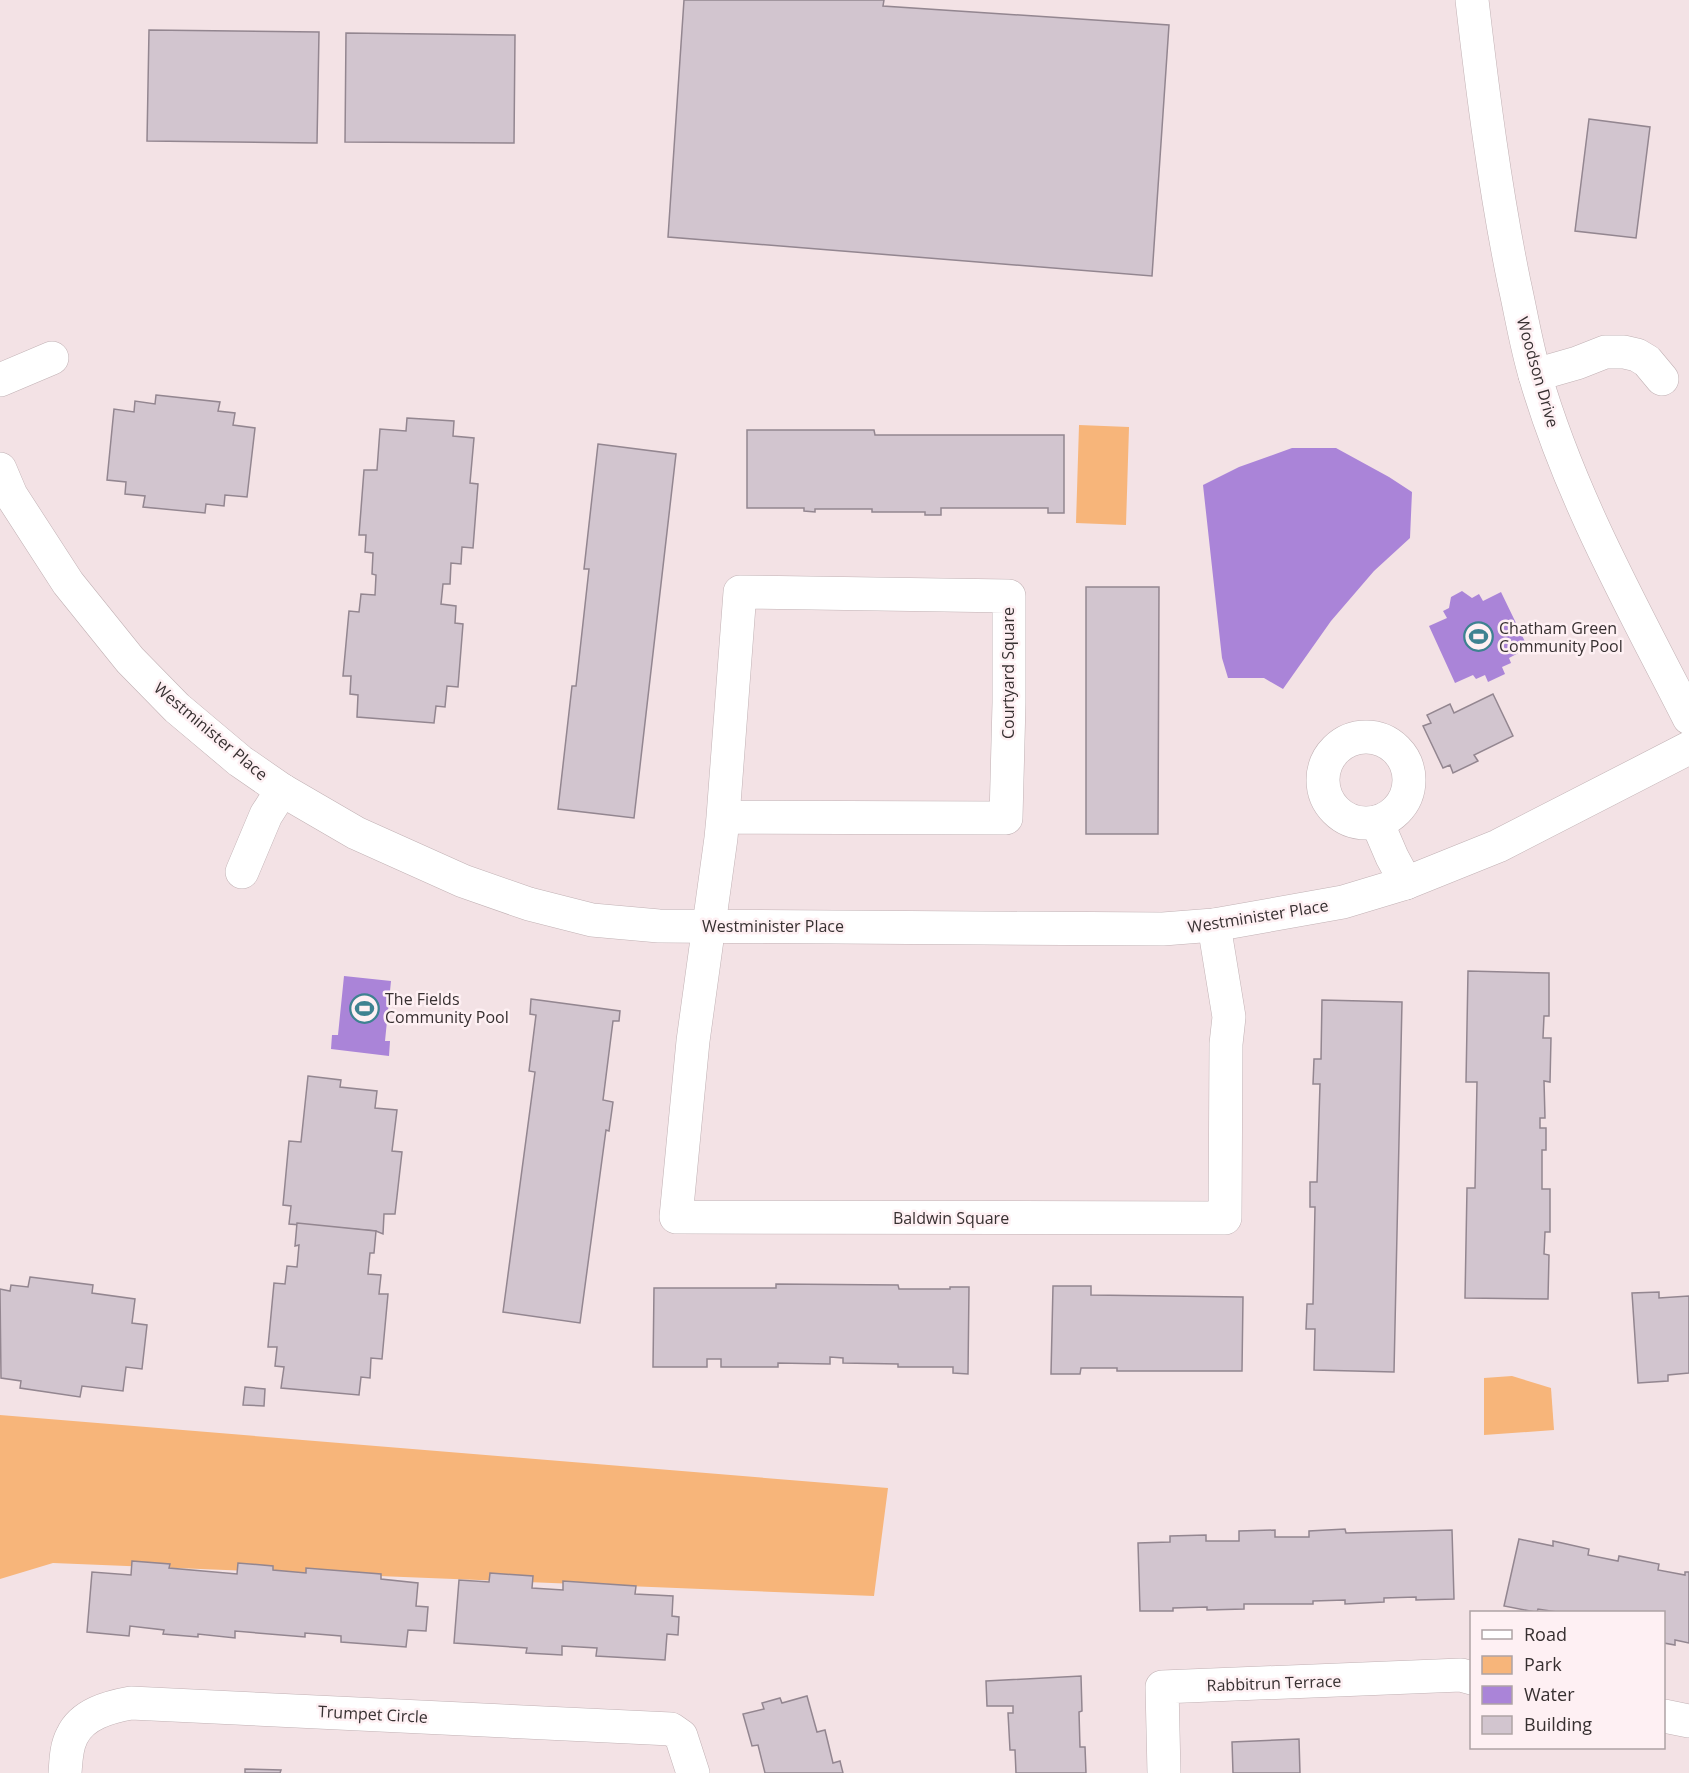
<svg xmlns="http://www.w3.org/2000/svg" width="1689" height="1773" font-family="'Open Sans',sans-serif">
<rect width="100%" height="100%" fill="#f3e2e5"/>
<g fill="#f7b57a">
<polygon points="1079,425 1129,427 1126,525 1076,523"/>
<polygon points="1512,1376 1551,1388 1554,1430 1484,1435 1484,1378"/>
<polygon points="0,1415 888,1488 874,1596 53,1563 0,1579"/>
</g>
<g fill="#aa84d8">
<polygon points="1292,448 1336,448 1389,477 1412,492 1410,538 1374,571 1331,621 1283,689 1264,678 1228,678 1222,658 1203,485 1239,467"/>
<polygon points="1462,591 1472,598 1479,594 1483,601 1501,592 1528,648 1509,658 1511,663 1502,667 1505,674 1488,682 1485,675 1476,679 1473,675 1455,683 1429,626 1447,618 1443,611 1449,608 1451,597"/>
<polygon points="344,976 391,981 385,1041 390,1041 389,1056 331,1049 332,1035 338,1035"/>
</g>
<g fill="#d2c5cf" stroke="#938690" stroke-width="1.5">
<polygon points="684,0 884,0 883,6 1169,25 1152,276 668,237"/>
<polygon points="149,30 319,32 317,143 147,141"/>
<polygon points="346,33 515,35 514,143 345,142"/>
<polygon points="1589,119 1650,127 1636,238 1575,231"/>
<polygon points="156,395 220,402 218,411 235,413 233,425 255,428 247,497 225,495 224,506 206,504 205,513 143,507 145,496 125,494 126,482 107,480 114,409 134,412 135,401 155,404"/>
<polygon points="407,418 454,421 453,436 474,438 470,483 478,484 473,548 462,547 461,564 451,563 450,584 443,584 441,604 456,606 455,623 463,624 458,687 447,686 445,707 436,706 434,723 357,717 358,695 350,694 351,676 343,676 349,611 359,612 361,594 375,595 376,575 372,574 373,553 365,552 366,535 359,535 364,470 377,470 380,429 406,431"/>
<polygon points="747,430 874,430 875,435 1064,435 1064,513 1048,513 1048,508 941,508 941,515 925,515 925,512 872,512 872,509 815,509 815,512 804,511 804,508 747,508"/>
<polygon points="598,444 676,454 634,818 558,809 572,686 576,686 589,569 584,569"/>
<polygon points="1086,587 1159,587 1158,834 1086,834"/>
<polygon points="1493,694 1513,736 1474,755 1478,761 1453,773 1450,765 1443,768 1423,726 1431,723 1427,715 1450,704 1454,713"/>
<polygon points="1468,971 1549,973 1549,1016 1544,1016 1543,1038 1551,1038 1550,1082 1544,1081 1545,1118 1540,1118 1540,1128 1546,1128 1546,1150 1542,1150 1542,1189 1550,1189 1550,1232 1545,1232 1544,1254 1549,1255 1548,1299 1465,1298 1467,1188 1475,1188 1477,1082 1466,1082"/>
<polygon points="531,999 620,1011 619,1021 613,1021 603,1100 613,1102 609,1131 606,1130 580,1323 503,1312 535,1072 529,1071 536,1015 530,1014"/>
<polygon points="1322,1000 1402,1002 1394,1372 1314,1370 1315,1329 1306,1329 1307,1304 1313,1304 1315,1207 1310,1207 1310,1182 1317,1182 1320,1084 1313,1084 1314,1059 1321,1059"/>
<polygon points="308,1076 341,1080 340,1087 377,1091 375,1108 397,1110 392,1151 402,1152 395,1214 384,1214 383,1234 376,1231 289,1224 291,1206 283,1205 289,1141 301,1142"/>
<polygon points="297,1223 376,1231 374,1253 370,1253 368,1274 381,1275 379,1294 388,1294 382,1359 371,1358 370,1378 361,1377 359,1395 281,1388 284,1367 275,1366 277,1347 268,1347 274,1283 285,1284 287,1266 297,1267 299,1245 295,1246"/>
<polygon points="30,1277 93,1285 92,1293 135,1299 132,1323 147,1325 142,1369 126,1367 123,1391 82,1386 80,1397 20,1388 21,1381 1,1378 0,1289 10,1291 11,1285 28,1287"/>
<polygon points="776,1284 898,1285 899,1289 950,1289 950,1287 969,1287 968,1374 953,1373 953,1367 898,1367 898,1364 843,1363 843,1358 830,1357 830,1364 778,1363 778,1367 721,1367 721,1359 707,1359 707,1367 653,1367 654,1288 776,1288"/>
<polygon points="1053,1286 1091,1286 1091,1295 1243,1297 1242,1371 1117,1371 1117,1368 1081,1368 1080,1374 1051,1374"/>
<polygon points="1659,1292 1659,1298 1689,1296 1689,1373 1668,1375 1668,1381 1638,1383 1632,1293"/>
<polygon points="245,1387 265,1389 264,1406 243,1405"/>
<polygon points="1345,1529 1346,1533 1452,1530 1454,1599 1416,1600 1416,1597 1384,1598 1384,1602 1345,1604 1345,1600 1313,1601 1313,1604 1244,1604 1244,1609 1207,1610 1207,1607 1173,1608 1173,1611 1140,1611 1138,1543 1170,1542 1170,1536 1206,1535 1206,1541 1239,1541 1239,1531 1275,1530 1275,1537 1309,1537 1309,1531"/>
<polygon points="1519,1539 1553,1546 1553,1541 1589,1549 1588,1555 1618,1561 1619,1556 1659,1564 1658,1570 1685,1575 1685,1572 1689,1572 1689,1643 1675,1640 1675,1645 1664,1643 1664,1612 1557,1612 1538,1609 1537,1612 1535,1612 1504,1606"/>
<polygon points="132,1561 170,1564 169,1568 237,1574 238,1563 273,1566 273,1570 306,1573 306,1568 381,1574 381,1579 418,1583 416,1606 428,1607 426,1631 408,1630 406,1647 341,1642 341,1636 305,1633 305,1637 235,1631 235,1638 198,1634 198,1637 163,1634 164,1630 130,1626 129,1636 87,1632 92,1572 131,1575"/>
<polygon points="490,1573 533,1576 532,1588 563,1590 563,1581 636,1586 635,1594 673,1596 672,1616 679,1617 678,1635 667,1634 665,1660 596,1656 597,1648 562,1646 562,1655 526,1653 527,1648 454,1643 459,1580 489,1582"/>
<polygon points="1081,1676 1082,1711 1079,1712 1080,1747 1085,1747 1086,1773 1016,1773 1015,1750 1010,1750 1008,1713 1013,1713 1013,1706 987,1706 986,1681"/>
<polygon points="807,1696 817,1732 825,1730 833,1763 840,1761 843,1773 765,1773 758,1745 752,1746 743,1714 764,1709 762,1703 780,1698 782,1703"/>
<polygon points="1299,1739 1300,1773 1233,1773 1232,1742"/>
<polygon points="245,1769 281,1770 280,1773 245,1773"/>
</g>
<g fill="none" stroke-linecap="round" stroke-linejoin="round">
<defs>
<g id="minor">
<path d="M1472 0C1483 95 1495 189 1514 282 1521 313 1526 345 1535 375 1570 496 1632 606 1689 718"/>
<polyline points="1535,375 1577,363 1605,352 1624,352 1637,355 1647,361 1662,379"/>
<polyline points="0,380 52,358"/>
<polyline points="0,469 11,495 68,583 130,660 177,708 240,761 282,790 356,833 463,881 529,904 592,920 659,926 1163,929 1214,925 1343,902 1406,883 1498,846 1689,748"/>
<circle cx="1366" cy="780" r="43"/>
<polyline points="723,817 1006,818 1009,703 1009,596 740,592 723,817 721,838 693,1041 676,1217 1225,1218 1226,1044 1229,1017 1214,925"/>
<polyline points="1377,822 1392,857 1406,883"/>
<polyline points="242,872 266,815 282,790"/>
<polyline points="1664,1716 1689,1721"/>
<path d="M65 1773C66 1761 66 1747 72 1736 82 1714 109 1707 131 1703L671 1729 681 1736 693 1773"/>
<polyline points="1164,1773 1162,1687 1461,1675 1472,1678"/>
</g>
</defs>
<use href="#minor" stroke="#c1b1b4" stroke-width="34"/>
<use href="#minor" stroke="#fff" stroke-width="33"/>
</g>
<defs>
<symbol id="stadium-ring" viewBox="-11 -11 22 22"><circle r="9.5" fill="#fef0f3" stroke="#3e8291" stroke-width="1.5"/><path d="M0-5a6.5 5 0 1 0 0 10a6.5 5 0 1 0 0-10ZM-3.5-1.8h7v3.6h-7Z" fill="#3e8291"/></symbol>
</defs>
<g fill-rule="evenodd">
<use href="#stadium-ring" x="1462" y="620" width="33" height="33"/>
<use href="#stadium-ring" x="348" y="992" width="33" height="33"/>
</g>
<g text-anchor="middle" stroke-width="5" stroke-linejoin="round" paint-order="stroke">
<g font-size="16" fill="#373031" stroke="#fef0f3">
<text transform="translate(1538 372) rotate(74)" y="6">Woodson Drive</text>
<text transform="translate(1008 673) rotate(-90)" y="6">Courtyard Square</text>
<text transform="translate(211 731) rotate(40)" y="6">Westminister Place</text>
<text transform="translate(1258 916) rotate(-9)" y="6">Westminister Place</text>
<text x="773" y="932">Westminister Place</text>
<text x="951" y="1224">Baldwin Square</text>
<text transform="translate(1274 1683) rotate(-2)" y="6">Rabbitrun Terrace</text>
<text transform="translate(373 1714) rotate(3)" y="6">Trumpet Circle</text>
</g>
<g font-size="16" fill="#373031" stroke="#fef0f3" text-anchor="start">
<text x="1499" y="634">Chatham Green<tspan x="1499" dy="18">Community Pool</tspan></text>
<text x="385" y="1005">The Fields<tspan x="385" dy="18">Community Pool</tspan></text>
</g>
</g>
<rect x="1470" y="1611" width="195" height="138" fill="#fef0f3" stroke="#aea3a5" stroke-width="1.5"/>
<rect x="1482" y="1630" width="30" height="9" fill="#ffffff" stroke="#aea3a5" stroke-width="1.5"/>
<text x="1524" y="1641" font-size="18" fill="#373031">Road</text>
<rect x="1482" y="1656" width="30" height="18" fill="#f7b57a" stroke="#aea3a5" stroke-width="1.5"/>
<text x="1524" y="1671" font-size="18" fill="#373031">Park</text>
<rect x="1482" y="1686" width="30" height="18" fill="#aa84d8" stroke="#aea3a5" stroke-width="1.5"/>
<text x="1524" y="1701" font-size="18" fill="#373031">Water</text>
<rect x="1482" y="1716" width="30" height="18" fill="#d2c5cf" stroke="#aea3a5" stroke-width="1.5"/>
<text x="1524" y="1731" font-size="18" fill="#373031">Building</text>
</svg>
